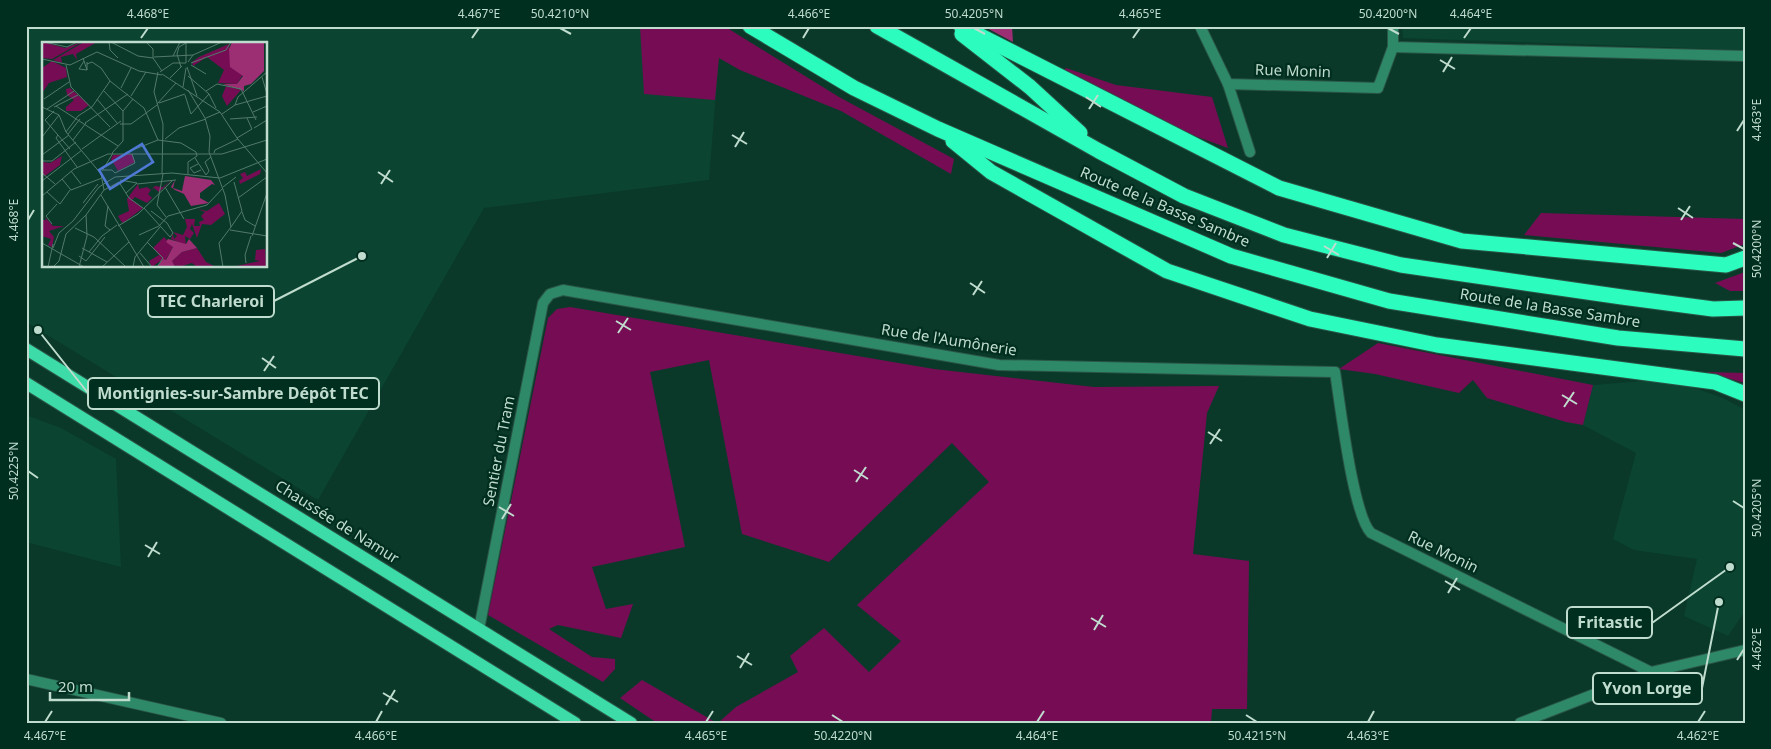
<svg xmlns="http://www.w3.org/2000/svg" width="1771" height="749" font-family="'Noto Sans',sans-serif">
<rect width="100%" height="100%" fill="#0a3929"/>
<g fill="#0b4431" fill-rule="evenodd">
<path d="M26 26H685L720 42 709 180 484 208 318 500 26 322ZM44 44H266V266H44Z"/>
<polygon points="1402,26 1745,26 1745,50 1403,38"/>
<polygon points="1669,379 1723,398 1745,410 1745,611 1728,636 1684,616 1697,559 1634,550 1613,539 1636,453 1583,425 1593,385"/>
<polygon points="26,415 61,428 116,459 121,567 26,542"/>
</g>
<g fill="#760d54">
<polygon points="640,26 724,26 839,97 954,159 951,174 841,111 740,70 719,58 715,100 644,94"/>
<polygon points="1066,68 1116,85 1212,97 1228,148 1184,132 1063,72"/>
<polygon points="1541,213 1745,219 1745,244 1721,253 1524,235"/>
<polygon points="1745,272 1745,291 1730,291 1715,283"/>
<polygon points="570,307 934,369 1094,387 1219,386 1207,413 1193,554 1249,561 1247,709 1212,709 1211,723 718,723 736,707 798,672 790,656 824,628 869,672 901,641 857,605 989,482 952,443 829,562 742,534 709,360 650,372 685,547 592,567 606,609 633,604 621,638 558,625 549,629 592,657 615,659 615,669 603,682 488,615 548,318 557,309"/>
<polygon points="1378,343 1593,385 1583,425 1566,422 1487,398 1473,380 1459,393 1375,374 1339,369"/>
<polygon points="1706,372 1745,373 1745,383"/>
<polygon points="642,680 717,723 657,723 620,698"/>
</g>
<polygon fill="#9c2f74" points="983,26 1012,26 1013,42"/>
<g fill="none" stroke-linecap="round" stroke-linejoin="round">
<defs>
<g id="street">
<polyline points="1200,26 1228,84 1378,88 1393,47"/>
<polyline points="1393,26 1393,47 1745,56"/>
<polyline points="1228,84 1250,152"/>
<path d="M479 629 543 303 550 294 563 290 999 365 1335 372C1340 403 1353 515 1371 533L1651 672"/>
<polyline points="26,679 221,723"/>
<polyline points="1520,723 1651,672 1745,650"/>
</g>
<g id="primary">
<polyline points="26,349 631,723"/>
<polyline points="26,383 575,723"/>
</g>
<g id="highway">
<polyline points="750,26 854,88 938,129 1231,256 1389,301 1618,338 1745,349"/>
<polyline points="877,26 1099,151 1184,196 1284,235 1401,265 1622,297 1713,309 1745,308"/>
<polyline points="961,26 1279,188 1462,241 1726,265 1745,258"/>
<polyline points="962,34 1030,87 1080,133"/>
<polyline points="953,141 991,172 1167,271 1310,319 1437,345 1715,382 1745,394"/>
</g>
</defs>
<use href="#street" stroke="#2b5647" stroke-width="12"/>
<use href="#primary" stroke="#2b5647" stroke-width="14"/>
<use href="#highway" stroke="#2b5647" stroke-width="17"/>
<use href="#street" stroke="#2e8969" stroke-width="10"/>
<use href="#primary" stroke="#3cdba7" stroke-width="12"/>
<use href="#highway" stroke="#2cfdbe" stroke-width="15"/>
</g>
<path fill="none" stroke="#bfdcce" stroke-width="2" d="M560 28 571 34M974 28 985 34M1388 28 1399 34M141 38 148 28M472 38 479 28M803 38 809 28M1133 38 1140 28M1464 38 1471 28M1440 60 1455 69M1443 72 1452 57M1086 97 1101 107M1089 109 1098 95M1737 131 1744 120M732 135 747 144M735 147 744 132M378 172 393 182M381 184 390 170M1678 208 1693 218M28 220 34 210M1681 220 1690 206M1733 243 1744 249M1324 246 1339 255M1327 258 1336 243M970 283 985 293M973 295 982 281M616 321 631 330M618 333 628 318M262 358 276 368M264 371 274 356M1562 395 1577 404M1564 407 1574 392M1208 432 1222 441M1210 444 1220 429M854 470 868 479M28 471 38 478M856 482 866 467M1733 501 1744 508M499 507 514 516M502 519 511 504M145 545 160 554M148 557 157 542M1445 581 1460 590M1448 593 1457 578M1091 618 1106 627M1094 630 1103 615M737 656 752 665M1737 660 1744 649M740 668 749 653M383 693 398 702M386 705 395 690M832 715 843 722M1246 715 1257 722M45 722 52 711M376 722 382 711M706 722 713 711M1037 722 1044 711M1368 722 1374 711M1698 722 1705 711"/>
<g text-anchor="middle" stroke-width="4.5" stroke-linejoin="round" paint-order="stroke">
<g font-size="15" fill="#bfdcce" stroke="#002e1f">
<text transform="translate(1293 71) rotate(2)" y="5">Rue Monin</text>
<text transform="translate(1165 207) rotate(23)" y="5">Route de la Basse Sambre</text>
<text transform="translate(1550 308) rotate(9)" y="5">Route de la Basse Sambre</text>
<text transform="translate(949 340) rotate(9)" y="5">Rue de l'Aumônerie</text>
<text transform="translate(499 451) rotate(-79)" y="5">Sentier du Tram</text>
<text transform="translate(337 522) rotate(32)" y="5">Chaussée de Namur</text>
<text transform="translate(1443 552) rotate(26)" y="5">Rue Monin</text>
</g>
</g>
<g transform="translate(42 42)">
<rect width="225" height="225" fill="#0a3929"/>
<path d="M1 0 23 6 40 0 10 17 0 16ZM42 0H55L34 12 35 18 31 12 19 15 20 21 11 18ZM187 2 189 22 201 32 195 42 176 41 182 28 165 15 151 24 150 20 157 15ZM10 19 24 26 25 35 7 41 0 51V26ZM184 44 199 48 185 64 180 54ZM28 46 47 63 39 69H24V65L32 58 25 53 24 47ZM90 112 93 120 76 129 69 117 71 113ZM20 114 18 123 3 134 0 132V120L8 121ZM219 127 218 132 198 142 197 139 201 136 198 132 203 130 205 134ZM130 138 117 150 112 146 109 148 106 152 110 156 105 161 93 155 90 158 101 166 81 181 79 179 76 174 87 169 85 157 96 142 97 147 105 145 109 148 113 144 121 145ZM177 161 183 172 169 183 160 182 155 196 150 182 148 187 152 191 148 197 143 194 144 203 129 197 131 192 132 197 135 194 131 190 141 193 145 185 143 177H153L152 184H158L157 180 162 178 159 174 163 170 156 167 165 169ZM3 175 11 184H22L7 189 12 195 10 205 6 203 9 197 0 194V178H4ZM122 195 131 205 123 219 121 217 110 225 107 219 117 213 111 206ZM223 203 224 225H190L218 219 213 218 214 208 223 207ZM155 206 164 220 174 225H155L150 221 137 225 131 223 130 219 140 210Z" fill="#760d54"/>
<path d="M190 0H222V29L209 42 202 44V49L181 42H195L201 34 188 25 187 7ZM143 134 169 138 173 143 170 142 158 151V156L167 161 149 164 142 152 133 148 129 145 133 138 131 146 140 149ZM126 197 144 202 147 197 155 206 140 210 130 219 133 225H115L121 217 124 218 131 205 124 200Z" fill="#9c2f74"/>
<path fill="none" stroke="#527a6b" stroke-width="1" d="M2 0 25 5 35 0M67 0 68 8 76 16M69 0 96 14 111 16M104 0 111 7V16M144 0V21M131 14 138 0M112 15 151 13M41 16 45 28V20M111 16 120 29M0 17 28 23 55 10 97 29 120 33M42 19 37 27 45 28M146 20 151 13 180 0M149 21 184 8 189 0M45 22 50 20 59 26 68 39 102 66 116 98M24 23 29 45 68 85M149 23 164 32M139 25 135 12 137 5 144 1M145 25 155 54M116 30 112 50 121 82 120 132M118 30 131 21H144M120 32 178 70 195 96 225 131M146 34 167 52 174 66M220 35 225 52M128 36 140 24M141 45 144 26M79 46 89 26M61 48 81 69M146 48 163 76 168 94 167 110 183 153 189 185 177 201 181 225M164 49 175 42 199 47 214 78M143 53 149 72 167 52M89 54 104 30M2 57 27 40M55 57 75 81M117 61 143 52M115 62 134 41M193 63 196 55 225 30M14 64 76 104M0 65 17 73 24 90 59 132 62 148 44 173 45 194 37 225M12 65 36 53M5 67 32 49M12 69 3 78 28 107M211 70 225 64M180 72 193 63 225 54M164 76 178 70M188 77 215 75M43 81 86 52M78 82H89L115 63M212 86 225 78M24 90 36 74 50 65 68 39M26 92 38 77M16 93 14 96 35 125M0 95 17 73M195 96 210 87 205 76M123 97 137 86 164 77M31 98 44 81M40 107 79 79M70 111 81 99V69L91 57M83 111 116 98 139 101 154 110 155 114 146 120V132M172 111 173 108 196 97M0 113 27 93M153 116 164 133 167 129 163 120 169 115M0 119H10L34 100M156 122 148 126 152 131 159 128M61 128H70L73 131 93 121 90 112M29 129 39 142M60 129 71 111M0 131 13 142M121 132 115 163 124 175M20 137 29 148 60 136M78 138 95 141 84 151M0 139 40 108M95 142 134 138M123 145 142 177M181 145 194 135M62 148 77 140 87 156 101 166M5 150 18 162M59 153 102 225M0 154 32 127 66 112H180L225 98M196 156 225 135M41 161 56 142M18 162 28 148M66 164 63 184 68 188M102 166 128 195 131 191 125 181 109 169M200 170 203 178 213 184M10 182 4 174 15 162M76 184 96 172 130 139M117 184 126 174 165 163 181 146M189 185 200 169 192 140M33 186 52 195 84 225M188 188 225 194M97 193 117 184M210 194 225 151M105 200 121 216 115 225M0 201 42 225M11 206 17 191 31 179 57 145 73 135 130 131 178 136 225 117M40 206 65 220M47 210 60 194 75 183M98 211 110 225M37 214 44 219 63 195M204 221 203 213 209 194M6 225 11 202M11 225 17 219 24 192 44 173M60 225 87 200M91 225 93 215 118 185"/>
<path fill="#4e79d5" fill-opacity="0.15" stroke="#4e79d5" stroke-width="2.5" d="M100 102 111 120 68 147 57 128Z"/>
<rect width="225" height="225" fill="none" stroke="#bfdcce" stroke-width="2.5"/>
</g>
<path fill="none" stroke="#bfdcce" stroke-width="2" d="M362 256L274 301M38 330L88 393M1730 567L1652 623M1719 602L1702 688"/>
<g fill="#bfdcce" stroke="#002e1f" stroke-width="2">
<circle cx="362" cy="256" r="5"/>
<circle cx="38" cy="330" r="5"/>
<circle cx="1730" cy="567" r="5"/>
<circle cx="1719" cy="602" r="5"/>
</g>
<g fill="#002e1f" stroke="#bfdcce" stroke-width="2">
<rect x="148" y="286" width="126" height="31" rx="5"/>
<rect x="88" y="378" width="291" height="31" rx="5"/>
<rect x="1567" y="607" width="85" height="31" rx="5"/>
<rect x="1593" y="673" width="109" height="31" rx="5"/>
</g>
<g font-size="16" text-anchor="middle" font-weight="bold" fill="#bfdcce">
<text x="211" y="307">TEC Charleroi</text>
<text x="233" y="399">Montignies-sur-Sambre Dépôt TEC</text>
<text x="1610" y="628">Fritastic</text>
<text x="1647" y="694">Yvon Lorge</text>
</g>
<rect width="1771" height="749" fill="none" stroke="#002e1f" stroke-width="55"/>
<path d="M50 692v8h79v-8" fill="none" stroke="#bfdcce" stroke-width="2.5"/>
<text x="58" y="692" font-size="15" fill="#bfdcce" stroke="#002e1f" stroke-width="4" paint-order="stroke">20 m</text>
<rect x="28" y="28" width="1716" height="694" fill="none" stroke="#bfdcce" stroke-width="2"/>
<g font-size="12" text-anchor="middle" fill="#bfdcce">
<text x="148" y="18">4.468°E</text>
<text x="479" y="18">4.467°E</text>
<text x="560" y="18">50.4210°N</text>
<text x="809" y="18">4.466°E</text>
<text x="974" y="18">50.4205°N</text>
<text x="1140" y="18">4.465°E</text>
<text x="1388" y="18">50.4200°N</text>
<text x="1471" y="18">4.464°E</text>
<text transform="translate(1757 120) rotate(-90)" y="4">4.463°E</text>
<text transform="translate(14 220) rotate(-90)" y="4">4.468°E</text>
<text transform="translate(1757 249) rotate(-90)" y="4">50.4200°N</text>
<text transform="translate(14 471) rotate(-90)" y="4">50.4225°N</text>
<text transform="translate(1757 508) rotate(-90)" y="4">50.4205°N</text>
<text transform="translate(1757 649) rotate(-90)" y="4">4.462°E</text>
<text x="45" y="740">4.467°E</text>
<text x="376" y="740">4.466°E</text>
<text x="706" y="740">4.465°E</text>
<text x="843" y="740">50.4220°N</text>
<text x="1037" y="740">4.464°E</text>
<text x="1257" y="740">50.4215°N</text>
<text x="1368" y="740">4.463°E</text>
<text x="1698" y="740">4.462°E</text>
</g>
</svg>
